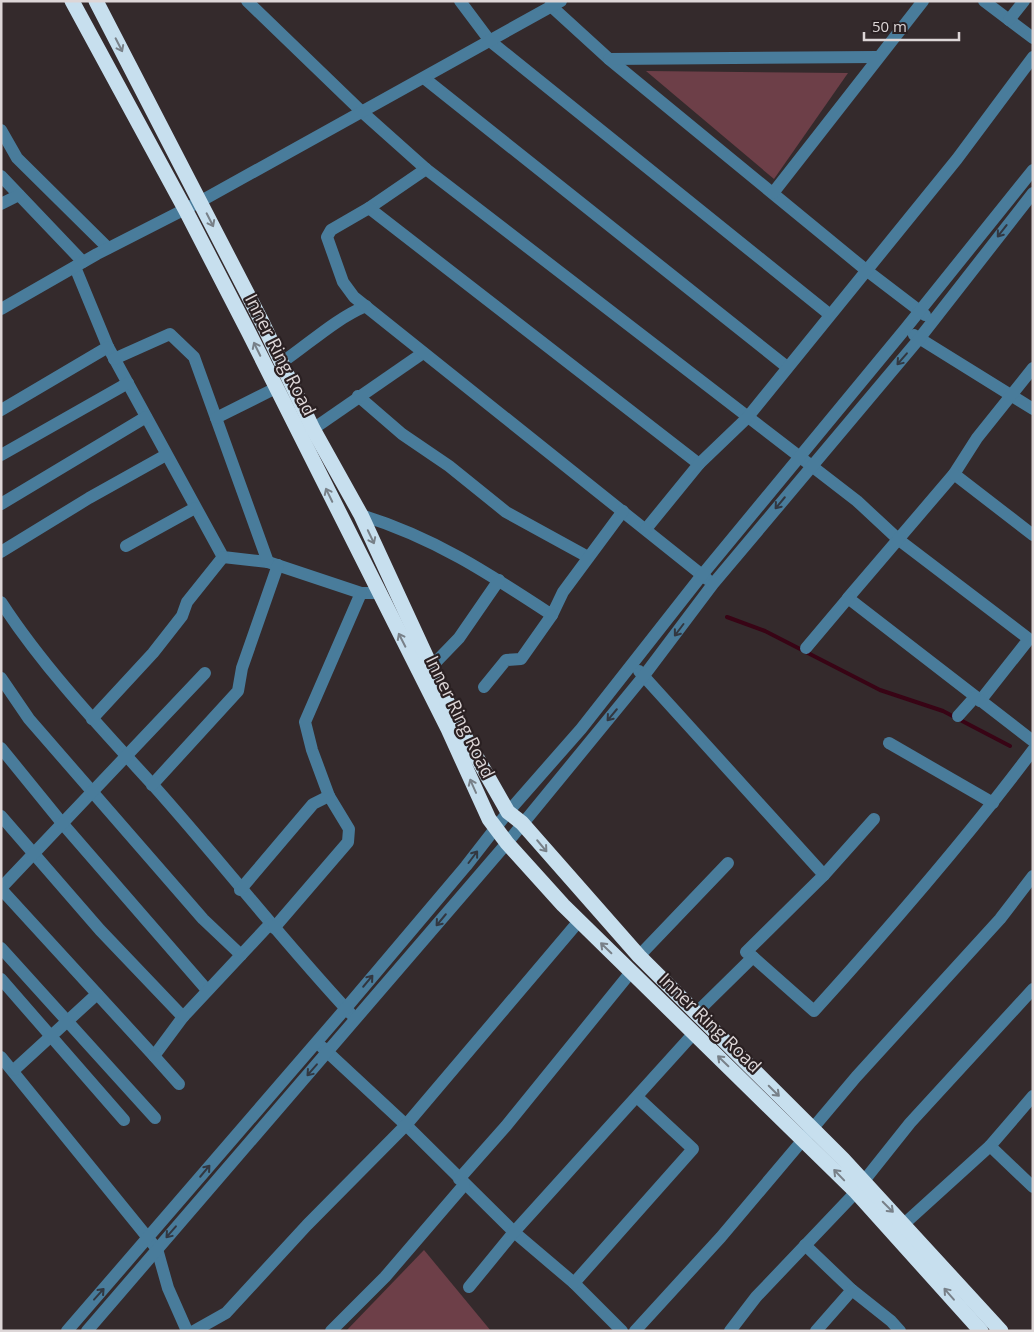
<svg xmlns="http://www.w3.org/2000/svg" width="1034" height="1332" font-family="'Open Sans',sans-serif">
<rect width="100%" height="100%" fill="#342a2c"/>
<g fill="#6d3f48">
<polygon points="646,71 848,73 774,179"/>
<polygon points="424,1250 491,1331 346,1331"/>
</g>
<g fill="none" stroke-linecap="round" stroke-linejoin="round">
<polyline stroke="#380415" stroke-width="4" points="727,617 765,631 880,690 943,711 1010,746"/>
<g stroke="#497c9b" stroke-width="12">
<polyline points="247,1 361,111 426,169 800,457 857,501 899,540 1029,639 980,701"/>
<polyline points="460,1 490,41 829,314"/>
<polyline points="551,1 552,7 609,59 866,270 925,315"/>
<polyline points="984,1 1033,38"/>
<polyline points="1009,20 1024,1"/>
<polyline points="609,59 877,57"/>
<polyline points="424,78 787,367"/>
<polyline points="1,130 17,158 108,248"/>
<polyline points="1,176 83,262"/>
<polyline points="773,193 923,1"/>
<polyline points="1,204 19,195"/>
<polyline points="369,208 426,169"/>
<polyline points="75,267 108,347 223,557 268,562 361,593 377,593"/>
<polyline points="1,309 97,254 201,201 561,1"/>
<polyline points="914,335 1033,409"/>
<polyline points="114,359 170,334 194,357 268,562"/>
<path d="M281 363C309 344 335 319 366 306"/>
<polyline points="1033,368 977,438 954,474 848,598 1033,741"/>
<polyline points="358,396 402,434 449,466 506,512 588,557"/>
<polyline points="1,410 108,347"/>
<polyline points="216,418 276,388"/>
<polyline points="313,429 423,353"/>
<polyline points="1,455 128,383"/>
<polyline points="699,464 369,208 331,230 327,237 343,282 354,297 707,579"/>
<polyline points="954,474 1033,535"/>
<polyline points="1,504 146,417"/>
<path d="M361 515C435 538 488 573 552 615L563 592 623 511"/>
<polyline points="646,529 699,464 747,418 957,159 1033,57"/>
<polyline points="126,546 195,508"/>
<polyline points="1,552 89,498 166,455"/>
<path d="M1 602C44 668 100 727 153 785 220 860 282 940 351 1014"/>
<polyline points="806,648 849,597"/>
<polyline points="431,667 459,638 499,580"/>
<polyline points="639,671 824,875 874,819"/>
<polyline points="1,678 29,719 203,919 241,955"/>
<polyline points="484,687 506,660 521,659 552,615"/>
<polyline points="958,716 975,697"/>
<polyline points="92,719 153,653 182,616 187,602 223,557"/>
<polyline points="889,743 993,803"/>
<polyline points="1,748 62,823 207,990"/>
<polyline points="152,785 238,691 242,668 278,565"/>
<polyline points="1,816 100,930 183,1017"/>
<polyline points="1,888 205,673"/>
<polyline points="1,889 154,1056 183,1017 270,924"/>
<polyline points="240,890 313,804 329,796"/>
<polyline points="274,928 348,842 349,829 329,796 312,750 305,722 361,593"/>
<polyline points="1,948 155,1118"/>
<polyline points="639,956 728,863"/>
<polyline points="753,957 746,952 824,875"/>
<polyline points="1,979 124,1120"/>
<path d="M695 1014 753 957 814 1011C890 927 965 841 1033 750"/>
<polyline points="322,1047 406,1125 514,1232 574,1283 622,1331"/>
<polyline points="154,1056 179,1084"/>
<polyline points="1,1057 157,1249 168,1288 187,1331"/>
<polyline points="14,1070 97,994"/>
<polyline points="990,1146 1033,1096"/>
<polyline points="459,1179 506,1126 631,972"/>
<polyline points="863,1182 910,1123 1033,989"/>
<polyline points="904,1224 990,1146 1033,1187"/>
<polyline points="805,1245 852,1290 816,1331"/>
<polyline points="574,1283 693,1149 637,1097"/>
<polyline points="469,1287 514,1232 694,1033"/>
<polyline points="852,1290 891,1321 900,1331"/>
<polyline points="67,1331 346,1008 466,866 508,812 581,729 702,575 906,328 1033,170"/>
<polyline points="87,1331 507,843 643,677 713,584 919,339 1033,193"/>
<polyline points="194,1331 226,1313 307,1225 406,1125 579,921"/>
<polyline points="331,1331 385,1277 464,1185"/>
<polyline points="635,1331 721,1237 856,1077 1000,919 1033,876"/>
<polyline points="730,1331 756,1297 856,1192"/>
</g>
<g stroke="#c7dfee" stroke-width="15">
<polyline points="72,1 185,209 248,331 448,729 489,819 507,843 563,905 856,1192 981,1331"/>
<polyline points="96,1 262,322 313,429 361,515 456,721 508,812 522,823 639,956 843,1159 1001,1331"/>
</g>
</g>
<defs><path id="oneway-shaft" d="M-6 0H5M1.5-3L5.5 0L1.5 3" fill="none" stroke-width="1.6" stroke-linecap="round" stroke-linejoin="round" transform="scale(1.25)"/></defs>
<g stroke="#788088">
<use href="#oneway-shaft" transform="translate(119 45) rotate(63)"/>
<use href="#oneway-shaft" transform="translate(210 220) rotate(63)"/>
<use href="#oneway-shaft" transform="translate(257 349) rotate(-116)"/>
<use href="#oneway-shaft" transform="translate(329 495) rotate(-116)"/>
<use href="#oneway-shaft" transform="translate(371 537) rotate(65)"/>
<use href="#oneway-shaft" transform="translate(402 640) rotate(-117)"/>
<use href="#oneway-shaft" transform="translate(473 786) rotate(-114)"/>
<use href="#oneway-shaft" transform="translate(542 846) rotate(50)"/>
<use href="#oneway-shaft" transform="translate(606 948) rotate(-136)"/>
<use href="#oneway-shaft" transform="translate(723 1061) rotate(-136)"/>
<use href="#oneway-shaft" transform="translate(774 1091) rotate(45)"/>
<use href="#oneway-shaft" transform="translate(839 1175) rotate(-134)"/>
<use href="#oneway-shaft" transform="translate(888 1207) rotate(45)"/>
<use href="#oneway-shaft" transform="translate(949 1294) rotate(-131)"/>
</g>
<g stroke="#323740">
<use href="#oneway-shaft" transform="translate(1002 231) rotate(128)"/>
<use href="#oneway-shaft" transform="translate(902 359) rotate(131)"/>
<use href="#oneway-shaft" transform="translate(780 503) rotate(130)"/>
<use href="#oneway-shaft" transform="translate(679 630) rotate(127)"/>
<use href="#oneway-shaft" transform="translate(612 715) rotate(130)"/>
<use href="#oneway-shaft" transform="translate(473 857) rotate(-53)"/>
<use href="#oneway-shaft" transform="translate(441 920) rotate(130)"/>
<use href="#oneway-shaft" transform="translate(368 981) rotate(-50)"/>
<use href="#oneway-shaft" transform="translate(312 1070) rotate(131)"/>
<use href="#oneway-shaft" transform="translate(205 1171) rotate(-50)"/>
<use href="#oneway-shaft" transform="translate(171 1232) rotate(131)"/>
<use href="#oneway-shaft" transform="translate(99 1294) rotate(-48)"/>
</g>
<g text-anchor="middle" stroke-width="4.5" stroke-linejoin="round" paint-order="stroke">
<g font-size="18" fill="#ddd6d7" stroke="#2a2022">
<text transform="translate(280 355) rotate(63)" y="6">Inner Ring Road</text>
<text transform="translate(460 717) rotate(64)" y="6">Inner Ring Road</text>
<text transform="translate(710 1023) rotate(44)" y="6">Inner Ring Road</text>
</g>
</g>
<rect width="1034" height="1332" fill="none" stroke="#ddd6d7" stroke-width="5"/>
<path d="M864 32v8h95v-8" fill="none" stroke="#ddd6d7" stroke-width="2.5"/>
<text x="872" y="32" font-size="15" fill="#ddd6d7" stroke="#2a2022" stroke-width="4" paint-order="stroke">50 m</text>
</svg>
